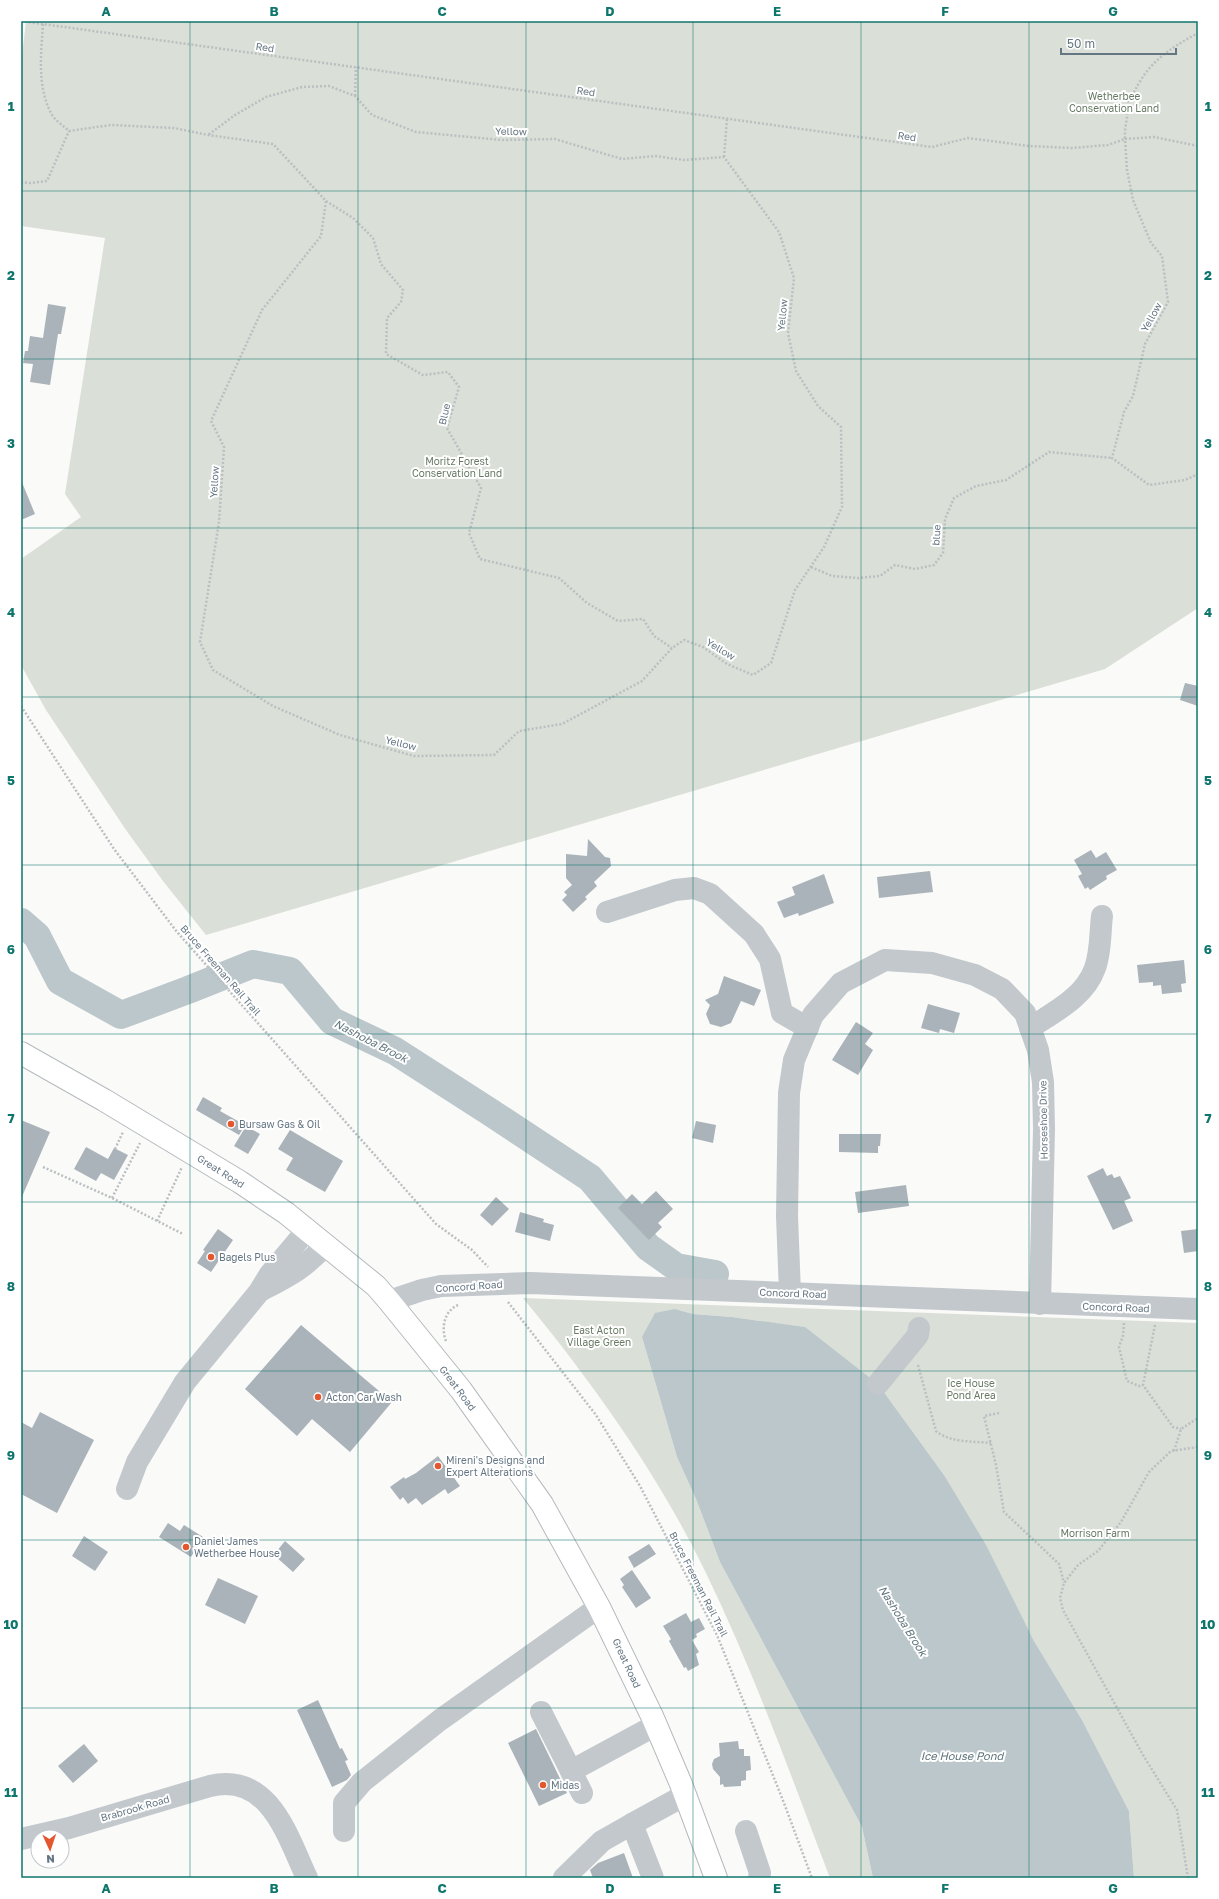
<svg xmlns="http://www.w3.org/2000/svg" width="1219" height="1899" font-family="'Golos Text',sans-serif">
<rect width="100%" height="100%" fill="#fafaf8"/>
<g fill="#dadfd7">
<polygon points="26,21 1198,21 1198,608 1105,669 206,935 163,881 126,830 46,710 21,665 21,559 81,517 65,494 105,238 21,226 21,65"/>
<path d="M523 1298 1198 1323V1878H1134L1129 1811 1082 1720 1034 1641 944 1475 878 1384 804 1327 732 1317 693 1314 675 1309 642 1337 677 1457 696 1499 720 1562 862 1827 873 1878H830C791 1776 754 1672 706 1573 658 1474 593 1383 523 1298Z"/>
</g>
<polygon fill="#bbc7cb" points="675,1309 693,1314 732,1317 805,1327 878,1384 944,1475 986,1545 1034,1641 1082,1720 1129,1811 1134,1878 873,1878 862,1827 720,1562 696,1499 677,1457 642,1337 655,1313"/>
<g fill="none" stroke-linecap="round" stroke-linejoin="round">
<polyline stroke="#bbc7cb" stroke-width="28" points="21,922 37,936 60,981 121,1015 188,990 253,964 290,971 332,1021 395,1051 490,1112 590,1178 648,1247 676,1267 715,1274"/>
</g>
<g fill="#aab3b9">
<polygon points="48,304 66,307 61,334 58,334 50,385 30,382 33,364 23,363 25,351 28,351 30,336 43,338"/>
<polygon points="21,480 35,514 21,520"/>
<polygon points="1185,683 1198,686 1198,706 1180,700"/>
<polygon points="588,839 605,857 610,858 611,866 594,882 597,886 585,897 587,899 573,912 562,900 567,895 564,892 572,885 566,878 566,854 587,856"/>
<polygon points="1091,850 1096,858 1106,852 1117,870 1106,876 1107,879 1090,890 1088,887 1085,889 1078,876 1082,874 1074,860"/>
<polygon points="930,871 933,892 879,898 877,877"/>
<polygon points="824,874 834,903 799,916 798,913 784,918 777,902 795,895 792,887"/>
<polygon points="1184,960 1186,983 1181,984 1182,992 1162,994 1161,985 1153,986 1153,982 1139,983 1137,965"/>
<polygon points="724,976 761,990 754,1006 741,1001 731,1023 721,1027 710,1024 706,1014 710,1005 705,1000 718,994"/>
<polygon points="928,1004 960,1013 954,1033 940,1029 939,1033 921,1028"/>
<polygon points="856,1022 873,1033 865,1044 873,1050 858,1075 832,1060"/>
<polygon points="203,1097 222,1108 220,1111 245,1125 239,1135 196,1110"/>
<polygon points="21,1120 50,1132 21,1199"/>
<polygon points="696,1121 716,1125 713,1143 692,1138"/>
<polygon points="246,1126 260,1134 248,1154 234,1146"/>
<polygon points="290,1130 343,1161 325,1192 286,1170 293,1158 278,1149"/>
<polygon points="839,1134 881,1134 880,1146 878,1146 878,1153 839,1152"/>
<polygon points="86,1147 108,1159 114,1148 128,1155 114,1180 101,1173 96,1181 74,1169"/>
<polygon points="1103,1168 1107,1176 1112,1174 1114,1178 1120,1176 1131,1198 1124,1201 1133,1221 1113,1230 1087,1176"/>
<polygon points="906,1185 909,1206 858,1213 855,1192"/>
<polygon points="656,1191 673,1209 658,1223 662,1227 649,1240 618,1208 632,1194 642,1204"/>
<polygon points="496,1197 509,1209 492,1226 480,1215"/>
<polygon points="520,1212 544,1219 543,1222 554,1225 550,1241 515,1232"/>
<polygon points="218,1229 233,1240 211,1272 197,1263 205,1251 203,1250"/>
<polygon points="1198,1229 1198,1251 1184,1253 1181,1231"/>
<polygon points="301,1325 392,1402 350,1452 312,1419 297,1436 245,1389"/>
<polygon points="40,1412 94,1440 57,1513 21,1494 21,1422 32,1428"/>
<polygon points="438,1456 460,1486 448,1494 445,1489 422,1505 416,1498 408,1504 403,1497 400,1500 390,1487 404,1477 405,1479 416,1473"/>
<polygon points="168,1523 180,1531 184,1525 203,1537 191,1557 159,1537"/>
<polygon points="84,1536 108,1552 95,1571 72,1556"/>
<polygon points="285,1541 305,1559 293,1572 275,1556 277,1553 276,1552"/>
<polygon points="649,1544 656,1554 634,1568 628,1557"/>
<polygon points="632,1570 651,1598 636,1608 622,1587 624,1585 620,1579"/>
<polygon points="218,1578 258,1596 245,1624 205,1605"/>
<polygon points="686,1613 691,1622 699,1618 705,1629 696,1634 697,1637 692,1640 699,1652 696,1654 699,1665 688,1671 686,1667 684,1668 669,1641 671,1639 663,1626"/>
<polygon points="318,1700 340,1749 342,1748 348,1760 345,1761 351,1775 347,1780 332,1787 297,1710"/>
<polygon points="536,1729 567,1793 539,1806 508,1743"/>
<polygon points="738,1741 739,1749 744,1749 744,1756 750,1756 751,1770 746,1771 746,1780 741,1781 741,1786 724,1787 723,1784 720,1785 720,1777 713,1769 712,1764 714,1759 720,1756 719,1743"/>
<polygon points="84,1744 98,1761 73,1783 58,1766"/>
<polygon points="624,1853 633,1878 593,1878 590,1870 598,1863"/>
</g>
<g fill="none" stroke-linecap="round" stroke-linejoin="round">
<defs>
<polyline id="major" points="21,1053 104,1100 240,1182 286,1213 376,1286 389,1301 461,1390 542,1504 599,1607 652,1716 681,1784 716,1878"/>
</defs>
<use href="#major" stroke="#b5babe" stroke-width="24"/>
<g stroke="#bbbfc2" stroke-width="2.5" stroke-dasharray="2 2" stroke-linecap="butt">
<path d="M21 21 932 147 968 138 1029 146 1072 148 1108 145 1125 139C1124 126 1129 115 1128 101 1134 94 1136 87 1141 80 1154 58 1176 45 1198 33"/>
<path d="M43 24C41 54 37 86 51 113 54 120 64 126 69 131L111 125 174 128 208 135 273 144 326 201 321 236 262 310 211 421 224 447 219 522 200 642 213 670 273 706 340 735 414 756 494 755 519 731 562 724 642 681 672 648 684 640 703 647 727 664 753 675 771 663 795 590 824 547 842 507 841 427 818 406 796 371 788 333 794 278 779 232 724 157 684 160 655 156 622 159 555 139 502 140 416 132 372 115 355 96 329 86 302 87 266 97 235 115 208 135"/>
<polyline points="355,96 356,67"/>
<polyline points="1198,146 1154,137 1125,139 1127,170 1133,200 1151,243 1162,256 1168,302 1145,344 1133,396 1124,412 1112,458 1149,485 1185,480 1198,474"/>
<polyline points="724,157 727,119"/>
<polyline points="21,182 30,183 47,181 69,131"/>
<polyline points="326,201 353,218 373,238 381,264 403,290 401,302 387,318 386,354 423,375 448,372 459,387 447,428 481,488 469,533 480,559 559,578 587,603 618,621 643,619 654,636 672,648"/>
<polyline points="811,567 832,576 858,578 880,576 895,565 915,569 934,565 943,553 945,519 954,498 976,486 1006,480 1049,452 1112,458"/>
<polyline points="21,706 114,849 177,932 436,1224 472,1250 488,1267"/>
<polyline points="115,1149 123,1132"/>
<polyline points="43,1167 112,1198 183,1234"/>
<polyline points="112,1198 140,1143"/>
<polyline points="157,1221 182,1167"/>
<polyline points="508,1302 596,1415 640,1486 717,1635 784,1803 812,1878"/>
<polyline points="1124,1323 1123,1336 1119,1347 1127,1381 1139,1386 1143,1385"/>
<polyline points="1155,1325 1143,1385 1173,1427 1181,1429"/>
<path d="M446 1341C441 1328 444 1311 458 1305"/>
<path d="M918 1365 936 1431C950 1443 973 1441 991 1443"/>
<polyline points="999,1413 984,1416 996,1465 1004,1512 1059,1564 1064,1583"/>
<polyline points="1174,1451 1181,1429 1198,1418"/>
<polyline points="1188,1878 1177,1810 1143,1755 1063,1610 1060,1598 1064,1583 1078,1565 1098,1551 1121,1522 1149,1472 1171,1451 1198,1447"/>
</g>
<g stroke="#c3c8cc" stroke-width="22">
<polyline points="607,912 675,890 694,888 710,894 754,934 770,959 782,1013 808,1028"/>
<path d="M1030 1028C1054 1012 1085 997 1095 968 1101 952 1100 932 1102 916"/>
<path d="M262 1290C287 1277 307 1267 325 1245"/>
<polyline points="790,1293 787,1216 789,1093 794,1060 813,1015 841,983 885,960 932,963 975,975 1002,989 1025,1013 1038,1050 1043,1082 1044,1129 1040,1304"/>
<polyline points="389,1301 422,1290 441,1286 530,1283 1198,1309"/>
<polyline points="878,1384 918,1335 919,1328"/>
<polyline points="127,1489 137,1462 185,1382 259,1292 270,1274 307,1230"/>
<polyline points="541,1712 571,1771"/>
<polyline points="582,1793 571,1771 656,1725"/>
<polyline points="344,1831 344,1803 362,1782 440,1720 599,1607"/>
<polyline points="746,1831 760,1873 759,1878"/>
<path d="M21 1839 69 1828 210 1786C269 1772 287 1835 307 1878"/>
<polyline points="564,1878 602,1841 632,1824"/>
<polyline points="653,1878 632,1824 685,1795"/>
</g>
<use href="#major" stroke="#fff" stroke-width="22"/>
</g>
<path fill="none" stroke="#0f766e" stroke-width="1" stroke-opacity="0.55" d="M190 21V1878M358 21V1878M526 21V1878M693 21V1878M861 21V1878M1029 21V1878M21 191H1198M21 359H1198M21 528H1198M21 697H1198M21 865H1198M21 1034H1198M21 1202H1198M21 1371H1198M21 1540H1198M21 1708H1198"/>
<g fill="#e4572e" stroke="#fff" stroke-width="1.5">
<circle cx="231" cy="1124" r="4"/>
<circle cx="211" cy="1257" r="4"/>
<circle cx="318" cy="1397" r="4"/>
<circle cx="438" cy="1466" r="4"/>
<circle cx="186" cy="1547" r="4"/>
<circle cx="543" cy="1785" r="4"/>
</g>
<g text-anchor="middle" stroke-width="4" stroke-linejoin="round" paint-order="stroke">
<g font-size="10" fill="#657683" stroke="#fff">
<text transform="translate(265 47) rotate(8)" y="4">Red</text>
<text transform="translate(586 91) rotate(8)" y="4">Red</text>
<text transform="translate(511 131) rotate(1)" y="4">Yellow</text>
<text transform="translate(907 136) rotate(8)" y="4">Red</text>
<text transform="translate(782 315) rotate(-85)" y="4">Yellow</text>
<text transform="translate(1151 317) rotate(-61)" y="4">Yellow</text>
<text transform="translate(444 414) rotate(-77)" y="4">Blue</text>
<text transform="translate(214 482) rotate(-86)" y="4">Yellow</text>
<text transform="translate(936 535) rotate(-86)" y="4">blue</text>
<text transform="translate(721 649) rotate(31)" y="4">Yellow</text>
<text transform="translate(401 743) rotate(14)" y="4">Yellow</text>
<text transform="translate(221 970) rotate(49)" y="4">Bruce Freeman Rail Trail</text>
<text transform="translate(1043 1120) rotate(-91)" y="4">Horseshoe Drive</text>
<text transform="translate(221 1171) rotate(32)" y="4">Great Road</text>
<text transform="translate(469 1286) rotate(-4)" y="4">Concord Road</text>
<text transform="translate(793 1293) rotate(2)" y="4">Concord Road</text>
<text transform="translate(1116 1307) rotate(2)" y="4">Concord Road</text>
<text transform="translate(458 1388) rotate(53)" y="4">Great Road</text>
<text transform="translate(699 1584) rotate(63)" y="4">Bruce Freeman Rail Trail</text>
<text transform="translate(627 1663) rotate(65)" y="4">Great Road</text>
<text transform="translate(135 1808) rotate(-16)" y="4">Brabrook Road</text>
</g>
<g font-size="10" fill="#687a64" stroke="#fff">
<text x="1114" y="100">Wetherbee<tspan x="1114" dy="12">Conservation Land</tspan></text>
<text x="457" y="465">Moritz Forest<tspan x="457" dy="12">Conservation Land</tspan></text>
<text x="599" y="1334">East Acton<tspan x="599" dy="12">Village Green</tspan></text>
<text x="971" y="1387">Ice House<tspan x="971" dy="12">Pond Area</tspan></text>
<text x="1095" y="1537">Morrison Farm</text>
</g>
<g font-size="10" fill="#657683" stroke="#fff" text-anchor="start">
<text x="239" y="1128">Bursaw Gas &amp; Oil</text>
<text x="219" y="1261">Bagels Plus</text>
<text x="326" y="1401">Acton Car Wash</text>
<text x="446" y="1464">Mireni's Designs and<tspan x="446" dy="12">Expert Alterations</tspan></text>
<text x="194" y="1545">Daniel James<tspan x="194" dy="12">Wetherbee House</tspan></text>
<text x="551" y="1789">Midas</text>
</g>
<g font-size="11" font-style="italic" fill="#60757c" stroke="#fff">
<text transform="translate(371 1041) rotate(27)" y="4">Nashoba Brook</text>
<text transform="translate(903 1621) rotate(58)" y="4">Nashoba Brook</text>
<text x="962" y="1760">Ice House Pond</text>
</g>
</g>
<rect width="1219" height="1899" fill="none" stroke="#ffffff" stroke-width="44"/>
<g transform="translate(50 1849) rotate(177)"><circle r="19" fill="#ffffff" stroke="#c1c8cd"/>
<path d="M0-3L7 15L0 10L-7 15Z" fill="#e4572e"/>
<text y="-6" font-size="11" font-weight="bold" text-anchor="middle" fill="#657683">N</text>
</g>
<path d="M1061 48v6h115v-6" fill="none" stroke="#657683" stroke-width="2"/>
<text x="1067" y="48" font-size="12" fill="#657683" stroke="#ffffff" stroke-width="3" paint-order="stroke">50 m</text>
<rect x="22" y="22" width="1175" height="1855" fill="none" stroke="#0f766e" stroke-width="1.5"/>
<g font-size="13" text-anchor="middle" font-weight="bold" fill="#0f766e">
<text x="106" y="16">A</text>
<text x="274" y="16">B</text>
<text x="442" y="16">C</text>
<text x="610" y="16">D</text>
<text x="777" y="16">E</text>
<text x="945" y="16">F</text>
<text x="1113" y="16">G</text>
<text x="11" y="111">1</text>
<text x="1208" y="111">1</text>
<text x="11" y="280">2</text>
<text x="1208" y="280">2</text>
<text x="11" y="448">3</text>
<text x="1208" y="448">3</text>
<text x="11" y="617">4</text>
<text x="1208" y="617">4</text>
<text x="11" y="785">5</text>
<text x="1208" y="785">5</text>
<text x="11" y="954">6</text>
<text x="1208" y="954">6</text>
<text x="11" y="1123">7</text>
<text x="1208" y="1123">7</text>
<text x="11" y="1291">8</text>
<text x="1208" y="1291">8</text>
<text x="11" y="1460">9</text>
<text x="1208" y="1460">9</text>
<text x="11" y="1629">10</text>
<text x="1208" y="1629">10</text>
<text x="11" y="1797">11</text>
<text x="1208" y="1797">11</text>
<text x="106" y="1893">A</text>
<text x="274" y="1893">B</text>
<text x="442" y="1893">C</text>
<text x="610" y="1893">D</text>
<text x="777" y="1893">E</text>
<text x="945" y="1893">F</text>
<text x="1113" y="1893">G</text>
</g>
</svg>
